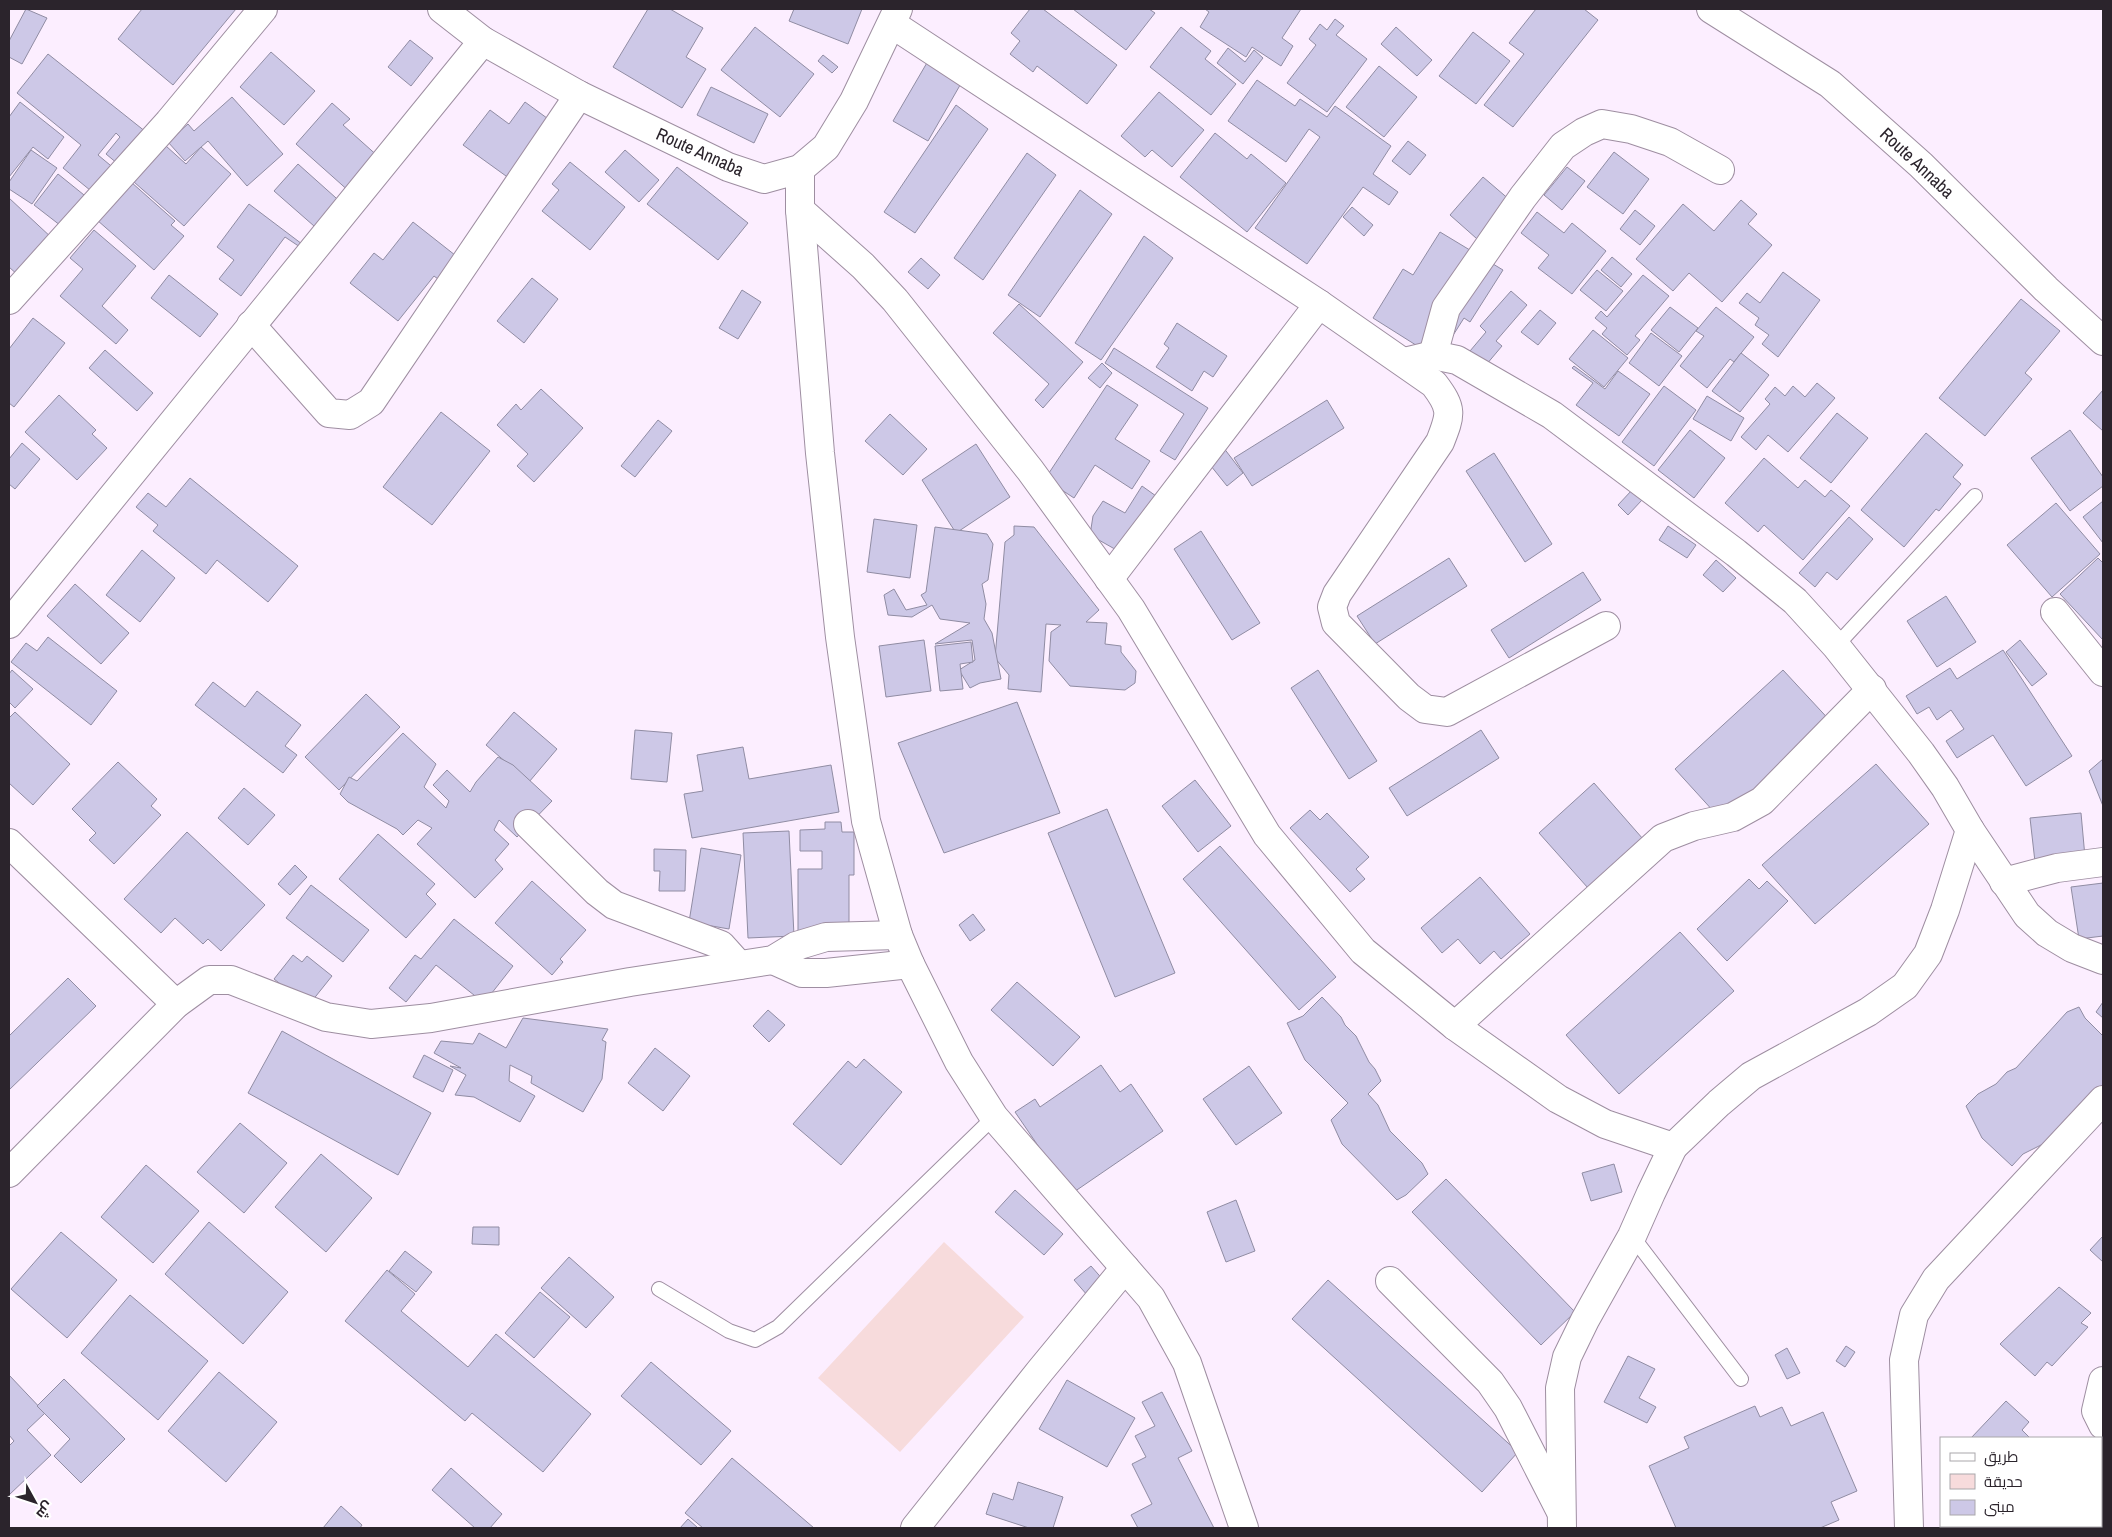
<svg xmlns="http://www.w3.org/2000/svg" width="2112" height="1537" font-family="'Archivo Narrow',Cairo,sans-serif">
<rect width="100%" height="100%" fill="#fceeff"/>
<polygon fill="#f7dbdc" points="944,1242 1024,1317 900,1452 818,1378"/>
<g fill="#cdc8e7" stroke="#908ca3">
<polygon points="26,9 47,18 22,64 9,57 9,41"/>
<polygon points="142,9 236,9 173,85 118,39"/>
<polygon points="648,9 670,9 703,28 686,57 706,69 682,108 613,67"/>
<polygon points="794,9 862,9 848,44 789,21"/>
<polygon points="1030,9 1043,9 1117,65 1087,104 1037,66 1033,72 1010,54 1020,41 1011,33"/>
<polygon points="1073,9 1149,9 1155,13 1126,50"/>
<polygon points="1205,9 1301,9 1282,38 1293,46 1281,66 1252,47 1246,57 1200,27 1209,12"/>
<polygon points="1536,9 1584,9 1598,20 1513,127 1484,105 1524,54 1509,43"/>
<polygon points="1335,19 1344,26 1336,35 1367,59 1327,112 1287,83 1316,45 1309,39 1320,24 1327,30"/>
<polygon points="755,27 814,74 780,117 721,70"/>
<polygon points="1181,27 1211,51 1205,59 1236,84 1211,115 1150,67"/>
<polygon points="1396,27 1432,60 1417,76 1381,44"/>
<polygon points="1473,32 1510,61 1476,104 1439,76"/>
<polygon points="410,40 433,58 411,86 388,67"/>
<polygon points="1228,48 1245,62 1254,50 1263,58 1243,84 1217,63"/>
<polygon points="271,52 315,91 284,125 240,87"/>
<polygon points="48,54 151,136 124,169 106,154 120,137 116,133 98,155 116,170 96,195 63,168 81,145 17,93"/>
<polygon points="823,55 838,67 832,73 818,61"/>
<polygon points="928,61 963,80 928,141 893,121"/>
<polygon points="1379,66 1417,97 1384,137 1346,107"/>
<polygon points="1257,80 1295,106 1300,99 1327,117 1335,106 1391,146 1373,174 1398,192 1389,205 1363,187 1307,264 1255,228 1320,137 1309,129 1286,162 1228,121"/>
<polygon points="711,87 768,114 754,143 697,115"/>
<polygon points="1159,92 1204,130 1172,167 1152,150 1145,157 1121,136"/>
<polygon points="232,97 283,154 247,186 208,141 185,161 168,142 188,124 194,131"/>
<polygon points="20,102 64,137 48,159 33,147 9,177 9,117"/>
<polygon points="525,102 566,132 524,189 463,145 490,110 509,124"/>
<polygon points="332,103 350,119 343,125 390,167 360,201 296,144"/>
<polygon points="956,105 988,129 915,233 884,212"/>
<polygon points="1215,133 1247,159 1251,154 1286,183 1247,232 1180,177"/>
<polygon points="1408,141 1426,155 1410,175 1392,161"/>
<polygon points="166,146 186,164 201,147 231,174 184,226 134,182"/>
<polygon points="31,150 57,168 32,204 9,189 9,182"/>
<polygon points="625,150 659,180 639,202 605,172"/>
<polygon points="1614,152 1649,179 1623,214 1587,187"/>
<polygon points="1027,153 1056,175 983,280 954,258"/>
<polygon points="570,162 625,207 590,250 542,211 559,190 552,184"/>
<polygon points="298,164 345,206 322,233 274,191"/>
<polygon points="677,167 748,223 718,260 647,204"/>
<polygon points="1567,167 1585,181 1562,210 1544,195"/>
<polygon points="58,174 89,199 65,229 34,205"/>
<polygon points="1483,177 1518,207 1485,246 1450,215"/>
<polygon points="131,182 175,221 171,225 184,236 154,270 97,220"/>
<polygon points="1080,190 1112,214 1040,317 1008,295"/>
<polygon points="9,198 53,239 19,276 9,267"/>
<polygon points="1741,200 1757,214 1748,224 1772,245 1722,302 1689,273 1673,291 1636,259 1683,204 1714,231"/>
<polygon points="249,204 302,244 300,247 285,237 241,296 219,279 234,260 217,247"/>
<polygon points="1352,207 1373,225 1364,236 1343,217"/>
<polygon points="1635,210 1655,226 1640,245 1620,229"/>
<polygon points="1537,212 1564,233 1572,223 1606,251 1572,294 1538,268 1549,255 1521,233"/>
<polygon points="413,222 460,259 442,282 434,276 398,321 350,283 374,253 383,260"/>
<polygon points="94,230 136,266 102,306 128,330 116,344 60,296 83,269 70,258"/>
<polygon points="1440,232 1503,270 1470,322 1464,318 1438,359 1373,318 1403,269 1413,275"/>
<polygon points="1144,236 1173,258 1101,360 1075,343"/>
<polygon points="1612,257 1632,274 1621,287 1601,270"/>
<polygon points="921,258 940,275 928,289 908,272"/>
<polygon points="1597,270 1623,291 1606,311 1580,290"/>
<polygon points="1783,272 1820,300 1778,357 1762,344 1769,335 1755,325 1759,318 1739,303 1747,293 1760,303"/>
<polygon points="169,275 218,314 200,337 151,298"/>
<polygon points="1643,275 1669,296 1635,336 1640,340 1627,355 1602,334 1607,328 1595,318 1601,311 1607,317"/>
<polygon points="532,278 558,299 524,343 497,321"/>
<polygon points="742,290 761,302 738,339 719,328"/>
<polygon points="1511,291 1527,305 1496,341 1502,346 1486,365 1470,351 1486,332 1480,326"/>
<polygon points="2021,299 2060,331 2025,373 2032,379 1985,436 1939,398"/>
<polygon points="1019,304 1083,362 1043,408 1035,400 1049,384 993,333"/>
<polygon points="1670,307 1698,328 1679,352 1651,330"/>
<polygon points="1716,307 1754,337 1734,362 1730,359 1707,388 1680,366 1704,336 1696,331"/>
<polygon points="1540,310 1556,323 1538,345 1521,332"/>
<polygon points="33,318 65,343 14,407 9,403 9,349"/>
<polygon points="1177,323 1227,356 1213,377 1204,371 1192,391 1156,367 1169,348 1164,344"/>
<polygon points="1593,330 1628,358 1604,387 1569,359"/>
<polygon points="1651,333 1682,356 1659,386 1629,363"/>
<polygon points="1114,348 1208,408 1175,460 1160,451 1184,414 1105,363"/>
<polygon points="105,350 153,393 137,411 89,368"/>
<polygon points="1741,353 1769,375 1740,412 1712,391"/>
<polygon points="1102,363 1112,373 1100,388 1088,378"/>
<polygon points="1574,366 1605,389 1618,371 1650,394 1619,436 1576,405 1593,383 1572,368"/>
<polygon points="1817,383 1835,398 1788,452 1768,435 1756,450 1741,437 1770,404 1765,399 1775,387 1785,396 1793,386 1805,397"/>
<polygon points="1107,385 1138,405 1115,439 1150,461 1132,489 1095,465 1074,498 1045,479"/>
<polygon points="1664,386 1696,410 1654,466 1622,442"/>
<polygon points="541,389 583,428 534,482 517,466 528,454 497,425 516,404 521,410"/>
<polygon points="2103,390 2103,431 2083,413"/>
<polygon points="59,395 96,430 92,434 107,448 77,480 25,432"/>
<polygon points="1707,396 1744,418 1731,441 1693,419"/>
<polygon points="1327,400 1344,428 1252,486 1234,458"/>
<polygon points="441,412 490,451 432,525 383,487"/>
<polygon points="1837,413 1868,438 1831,483 1800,458"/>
<polygon points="890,414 927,449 903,475 865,441"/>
<polygon points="658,420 672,431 635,477 621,466"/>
<polygon points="1690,430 1725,458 1694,498 1658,470"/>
<polygon points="2070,430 2103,477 2103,486 2070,511 2031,458"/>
<polygon points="1926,433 1963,465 1953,477 1961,484 1939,511 1936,509 1904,547 1861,510"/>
<polygon points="22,443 40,459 15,489 9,484 9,459"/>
<polygon points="976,444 1010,497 956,533 922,480"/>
<polygon points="1223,447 1243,473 1227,486 1207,461"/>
<polygon points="1494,453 1552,544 1525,562 1466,471"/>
<polygon points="1764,458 1798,488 1805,480 1825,497 1831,490 1850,506 1803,560 1764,525 1758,532 1725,503"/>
<polygon points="190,478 298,566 268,602 217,560 206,574 153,531 158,525 136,507 148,493 166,507"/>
<polygon points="1142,486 1156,496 1120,552 1090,535 1093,516 1103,501 1125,513"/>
<polygon points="1632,490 1642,500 1628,515 1618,505"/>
<polygon points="2103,501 2103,543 2083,517"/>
<polygon points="2056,503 2100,554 2052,597 2007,545"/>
<polygon points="1849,517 1873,539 1837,580 1827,572 1815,587 1799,573"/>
<polygon points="874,519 917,525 910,578 867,572"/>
<polygon points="1014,526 1034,527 1099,610 1086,622 1107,623 1105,644 1121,646 1121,652 1136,671 1135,683 1125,690 1070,686 1049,661 1051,632 1061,625 1046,624 1041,692 1008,689 1009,675 995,658 1005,542 1014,535"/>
<polygon points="1668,526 1696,545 1687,558 1659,540"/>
<polygon points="935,527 987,534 993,544 988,580 982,584 986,604 984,619 992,633 1001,679 980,683 970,688 959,670 975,660 972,640 935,644 970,623 940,619 932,605 912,617 888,615 884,595 894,589 906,610 927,605 921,595 926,592"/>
<polygon points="1201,531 1260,623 1232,640 1174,549"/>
<polygon points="142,550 175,578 140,622 106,595"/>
<polygon points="1449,558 1467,586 1375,644 1357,616"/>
<polygon points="2098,558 2103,563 2103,640 2060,594"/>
<polygon points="1716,560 1736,578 1723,592 1703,575"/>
<polygon points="1583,572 1601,600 1509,658 1491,630"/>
<polygon points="75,584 129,633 101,664 47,616"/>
<polygon points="1946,596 1976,642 1937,667 1907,621"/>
<polygon points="48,637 117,691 91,725 11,662 26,643 37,651"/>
<polygon points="924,640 931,691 886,697 879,646"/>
<polygon points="2020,640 2047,674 2032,686 2006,652"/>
<polygon points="971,642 973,662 960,664 963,689 940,691 935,646"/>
<polygon points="2003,650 2072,756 2026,786 1993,735 1957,758 1946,741 1964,729 1951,710 1937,720 1929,707 1917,714 1906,696 1950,668 1957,679"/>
<polygon points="12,670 33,689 15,708 9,702 9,674"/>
<polygon points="1318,670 1377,761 1349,779 1291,688"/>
<polygon points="1783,670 1834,725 1725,824 1675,769"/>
<polygon points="213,682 245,707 257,691 301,725 285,746 297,755 283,773 195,705"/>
<polygon points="366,694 400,727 339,790 305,757"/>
<polygon points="1017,702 1060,813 944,853 898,743"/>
<polygon points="15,712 70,764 33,805 9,783 9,718"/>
<polygon points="514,712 557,749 529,782 486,745"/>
<polygon points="635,730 672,733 667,782 631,779"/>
<polygon points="1481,730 1499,758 1407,816 1389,788"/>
<polygon points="403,733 436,764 424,787 446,808 449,801 433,785 447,770 470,792 476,782 498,757 513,765 552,801 517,837 499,820 494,830 509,844 495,860 503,869 475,898 417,844 432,828 418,820 403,835 397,829 348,802 340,794 349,777 357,781"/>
<polygon points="743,747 749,779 831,765 839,812 692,838 684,794 703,791 697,755"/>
<polygon points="2103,759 2103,806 2089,771"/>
<polygon points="118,762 157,799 151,806 161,815 114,864 89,840 96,833 72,809"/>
<polygon points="1876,764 1929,824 1815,924 1762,865"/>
<polygon points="1195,780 1231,826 1198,852 1162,806"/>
<polygon points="1594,783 1643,839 1588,888 1539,833"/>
<polygon points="244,788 275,815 248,845 218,818"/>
<polygon points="1107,809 1175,973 1115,997 1048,833"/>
<polygon points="1310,810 1320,820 1327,813 1369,857 1356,869 1365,879 1350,892 1290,828"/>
<polygon points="2081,813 2085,857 2035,862 2030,818"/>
<polygon points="825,822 841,822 842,832 854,832 854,875 849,875 849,943 798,943 798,869 822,869 822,851 800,851 800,830 825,829"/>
<polygon points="789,831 794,936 748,938 743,833"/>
<polygon points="187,832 265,905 221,951 208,939 203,944 175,918 161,933 124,899"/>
<polygon points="378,834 435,884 426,894 436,904 406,938 339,879"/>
<polygon points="1220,846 1336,977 1299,1010 1183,879"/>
<polygon points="701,848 741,855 729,929 689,922"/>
<polygon points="654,849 686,850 685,891 659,891 660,871 654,871"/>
<polygon points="295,865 307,877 290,895 278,884"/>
<polygon points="1480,877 1530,934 1501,959 1494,951 1480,964 1458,939 1442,953 1421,928"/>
<polygon points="1749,879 1759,889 1767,881 1788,901 1727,961 1697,929"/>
<polygon points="532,881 586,930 560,959 563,962 552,975 495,923"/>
<polygon points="2103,883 2103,936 2079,939 2071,887"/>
<polygon points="311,885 369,930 343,962 286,918"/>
<polygon points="973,914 985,930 970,941 959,925"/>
<polygon points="454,919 513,966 484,1003 436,965 406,1002 389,988 415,955 421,959"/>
<polygon points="1680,932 1734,991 1619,1094 1566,1035"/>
<polygon points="293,955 302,962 307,956 332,976 308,1006 274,979"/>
<polygon points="68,978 96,1006 9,1090 9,1036"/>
<polygon points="1017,982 1080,1037 1053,1066 991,1010"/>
<polygon points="1322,997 1341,1017 1345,1025 1356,1036 1369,1062 1375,1069 1381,1081 1368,1094 1378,1105 1390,1131 1422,1163 1428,1174 1406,1195 1397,1200 1342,1144 1331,1120 1348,1103 1305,1060 1287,1023 1303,1016"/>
<polygon points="2103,1002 2103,1018 2096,1012"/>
<polygon points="2079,1007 2085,1018 2103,1036 2103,1087 2045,1143 2023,1154 2012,1166 1982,1138 1966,1106 1978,1094 1996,1084 2007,1072 2016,1068 2067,1012"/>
<polygon points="768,1010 785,1025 769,1042 753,1026"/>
<polygon points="523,1018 608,1029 602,1040 606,1042 602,1079 583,1112 531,1083 532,1076 510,1065 509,1081 535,1096 520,1122 474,1097 455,1095 466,1075 450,1066 461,1068 434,1053 441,1041 473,1044 479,1033 506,1048"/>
<polygon points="282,1031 431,1113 398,1175 248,1093"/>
<polygon points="655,1048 690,1076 663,1111 628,1083"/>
<polygon points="424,1055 453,1070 443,1092 413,1077"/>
<polygon points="864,1059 902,1092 841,1165 793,1124 848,1061 856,1068"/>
<polygon points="1101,1065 1120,1092 1131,1084 1163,1131 1071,1194 1015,1112 1035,1099 1040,1107"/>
<polygon points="1249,1066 1282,1113 1236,1145 1203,1099"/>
<polygon points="240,1123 287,1163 244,1213 197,1172"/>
<polygon points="321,1154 372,1198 326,1252 275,1207"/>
<polygon points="1614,1164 1622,1192 1591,1201 1582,1173"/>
<polygon points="146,1165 199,1211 153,1263 101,1217"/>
<polygon points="1446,1179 1575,1312 1541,1345 1412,1212"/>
<polygon points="1015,1190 1063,1234 1044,1255 995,1212"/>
<polygon points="1236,1200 1255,1251 1226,1262 1207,1212"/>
<polygon points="209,1222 288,1292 243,1344 165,1274"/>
<polygon points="473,1227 499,1227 499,1245 472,1244"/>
<polygon points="61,1232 117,1280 67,1338 11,1289"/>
<polygon points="2103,1236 2103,1262 2090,1250"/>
<polygon points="405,1251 432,1272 416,1292 389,1271"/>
<polygon points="569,1257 614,1297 586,1328 541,1288"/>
<polygon points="1091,1266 1112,1290 1095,1304 1074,1280"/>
<polygon points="387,1270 415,1294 401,1311 468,1367 496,1334 591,1414 543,1472 472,1413 465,1421 345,1321"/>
<polygon points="1328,1280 1518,1452 1482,1492 1292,1319"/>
<polygon points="2059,1287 2091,1313 2081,1323 2088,1327 2052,1366 2047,1362 2035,1376 2000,1344"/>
<polygon points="540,1292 570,1317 534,1358 505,1333"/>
<polygon points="130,1295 208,1361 158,1420 81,1353"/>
<polygon points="1846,1346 1855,1352 1845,1367 1836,1361"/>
<polygon points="1787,1348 1800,1373 1787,1379 1775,1355"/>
<polygon points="1628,1356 1655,1369 1639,1398 1656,1407 1647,1423 1604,1402"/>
<polygon points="651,1362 731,1431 701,1465 621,1396"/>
<polygon points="219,1372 277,1422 226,1482 168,1431"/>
<polygon points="9,1375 45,1413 27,1430 51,1455 9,1495 9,1446 14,1441 9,1435"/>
<polygon points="64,1379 125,1439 81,1483 54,1456 70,1439 37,1406"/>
<polygon points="1067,1380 1135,1418 1107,1467 1039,1429"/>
<polygon points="1162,1392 1192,1451 1178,1458 1214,1528 1138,1528 1131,1515 1152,1504 1132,1464 1146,1457 1135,1436 1155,1426 1142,1402"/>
<polygon points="2006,1401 2029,1422 2022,1430 2030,1438 1971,1438"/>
<polygon points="1755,1406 1760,1417 1782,1407 1791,1426 1823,1412 1857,1491 1831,1502 1839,1520 1820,1528 1676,1528 1649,1466 1689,1448 1684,1437"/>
<polygon points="732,1458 814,1528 703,1528 685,1513"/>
<polygon points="451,1468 502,1514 490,1528 475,1528 432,1490"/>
<polygon points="1018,1482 1063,1497 1053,1528 1029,1528 986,1514 993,1493 1013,1500"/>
<polygon points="2101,1503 2103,1505 2103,1528 2064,1528 2062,1526 2101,1526"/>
<polygon points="341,1506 362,1525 360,1528 323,1528"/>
<polygon points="688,1519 698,1528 680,1528"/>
</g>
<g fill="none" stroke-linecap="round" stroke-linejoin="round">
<defs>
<g id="lane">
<polyline points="1836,646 1975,496"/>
<polyline points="1632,1236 1741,1379"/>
<polyline points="659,1289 729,1331 755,1340 778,1327 994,1117"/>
</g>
<g id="street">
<path d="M892 24 1319 304 1434 384C1453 409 1451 414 1440 442L1337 594 1332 607 1336 623 1409 697 1425 709 1447 712 1606 626"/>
<polyline points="800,210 863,266 895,300 1030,470 1131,609 1267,835 1363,951 1455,1026 1558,1099 1605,1124 1673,1147 1719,1103 1751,1076 1868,1012 1905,986 1928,954 1945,910 1970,830"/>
<polyline points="9,300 169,122 263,9"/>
<polyline points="251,325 329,413 350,415 371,402 579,95"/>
<polyline points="1433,355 1446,308 1523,197 1563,146 1584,132 1602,124 1631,129 1670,142 1720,170"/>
<polyline points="1404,362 1433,355 1457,360 1552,415 1736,553 1795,601 1836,646 1921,753 1945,787 1970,830 2027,915 2047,933 2072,948 2103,960"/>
<polyline points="1109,579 1319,304"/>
<polyline points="2055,612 2103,672"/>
<polyline points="9,624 483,41"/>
<polyline points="528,824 597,892 614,905 721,945 739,965"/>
<polyline points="9,843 176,1004"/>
<polyline points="2004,882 2057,868 2103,862"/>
<polyline points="773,960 802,973 826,973 910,964"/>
<polyline points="1455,1026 1663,838 1694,826 1733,817 1762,801 1872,689"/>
<polyline points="9,1173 176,1004 209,980 231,980 326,1017 371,1024 431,1018 630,982 773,960 796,946 826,937 898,935"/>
<polyline points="1390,1281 1490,1382 1508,1408 1560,1510"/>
<polyline points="2103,1381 2096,1411 2103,1425"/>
<polyline points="915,1528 1040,1371 1125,1268"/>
<polyline points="1562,1528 1560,1388 1567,1357 1585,1320 1632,1236 1651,1193 1673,1147"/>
<polyline points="1909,1528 1904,1360 1914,1315 1936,1279 2103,1100"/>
</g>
<g id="secondary">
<polyline points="442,9 483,41 579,95 728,167 764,179 800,169 826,147 854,101 898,9"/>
<polyline points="1711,9 1830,84 1921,165 2046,289 2103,341"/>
<polyline points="800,169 800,210 820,453 840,637 866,821 898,935 910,964 959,1062 994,1117 1151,1298 1187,1363 1244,1528"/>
</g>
</defs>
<use href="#lane" stroke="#9e8ea1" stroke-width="16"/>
<use href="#street" stroke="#9e8ea1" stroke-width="30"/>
<use href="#secondary" stroke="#9e8ea1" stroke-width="30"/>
<use href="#lane" stroke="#fff" stroke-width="14"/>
<use href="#street" stroke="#fff" stroke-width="28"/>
<use href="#secondary" stroke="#fff" stroke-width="28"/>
</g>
<g text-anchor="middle" stroke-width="5" stroke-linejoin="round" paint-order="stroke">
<g font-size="18" fill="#2b242c" stroke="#fff">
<text transform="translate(700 152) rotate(24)" y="6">Route Annaba</text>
<text transform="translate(1917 163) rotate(43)" y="6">Route Annaba</text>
</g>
</g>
<rect width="2112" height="1537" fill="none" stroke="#2b242c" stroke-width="20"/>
<rect x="1940" y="1437" width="162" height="90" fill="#ffffff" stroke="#aaa7ab"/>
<rect x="1950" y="1453" width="25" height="8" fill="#ffffff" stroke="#aaa7ab"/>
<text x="1984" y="1462" font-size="15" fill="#2b242c">طريق</text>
<rect x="1950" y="1474" width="25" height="15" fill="#f7dbdc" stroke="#aaa7ab"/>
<text x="1984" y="1487" font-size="15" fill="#2b242c">حديقة</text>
<rect x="1950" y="1500" width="25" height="15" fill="#cdc8e7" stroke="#aaa7ab"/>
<text x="1984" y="1512" font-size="15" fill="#2b242c">مبنى</text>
<g transform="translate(35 1502) rotate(130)" stroke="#ffffff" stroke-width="4" paint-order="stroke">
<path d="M0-4L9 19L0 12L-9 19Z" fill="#2b242c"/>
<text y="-8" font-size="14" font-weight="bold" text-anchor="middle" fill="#2b242c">ش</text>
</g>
</svg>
